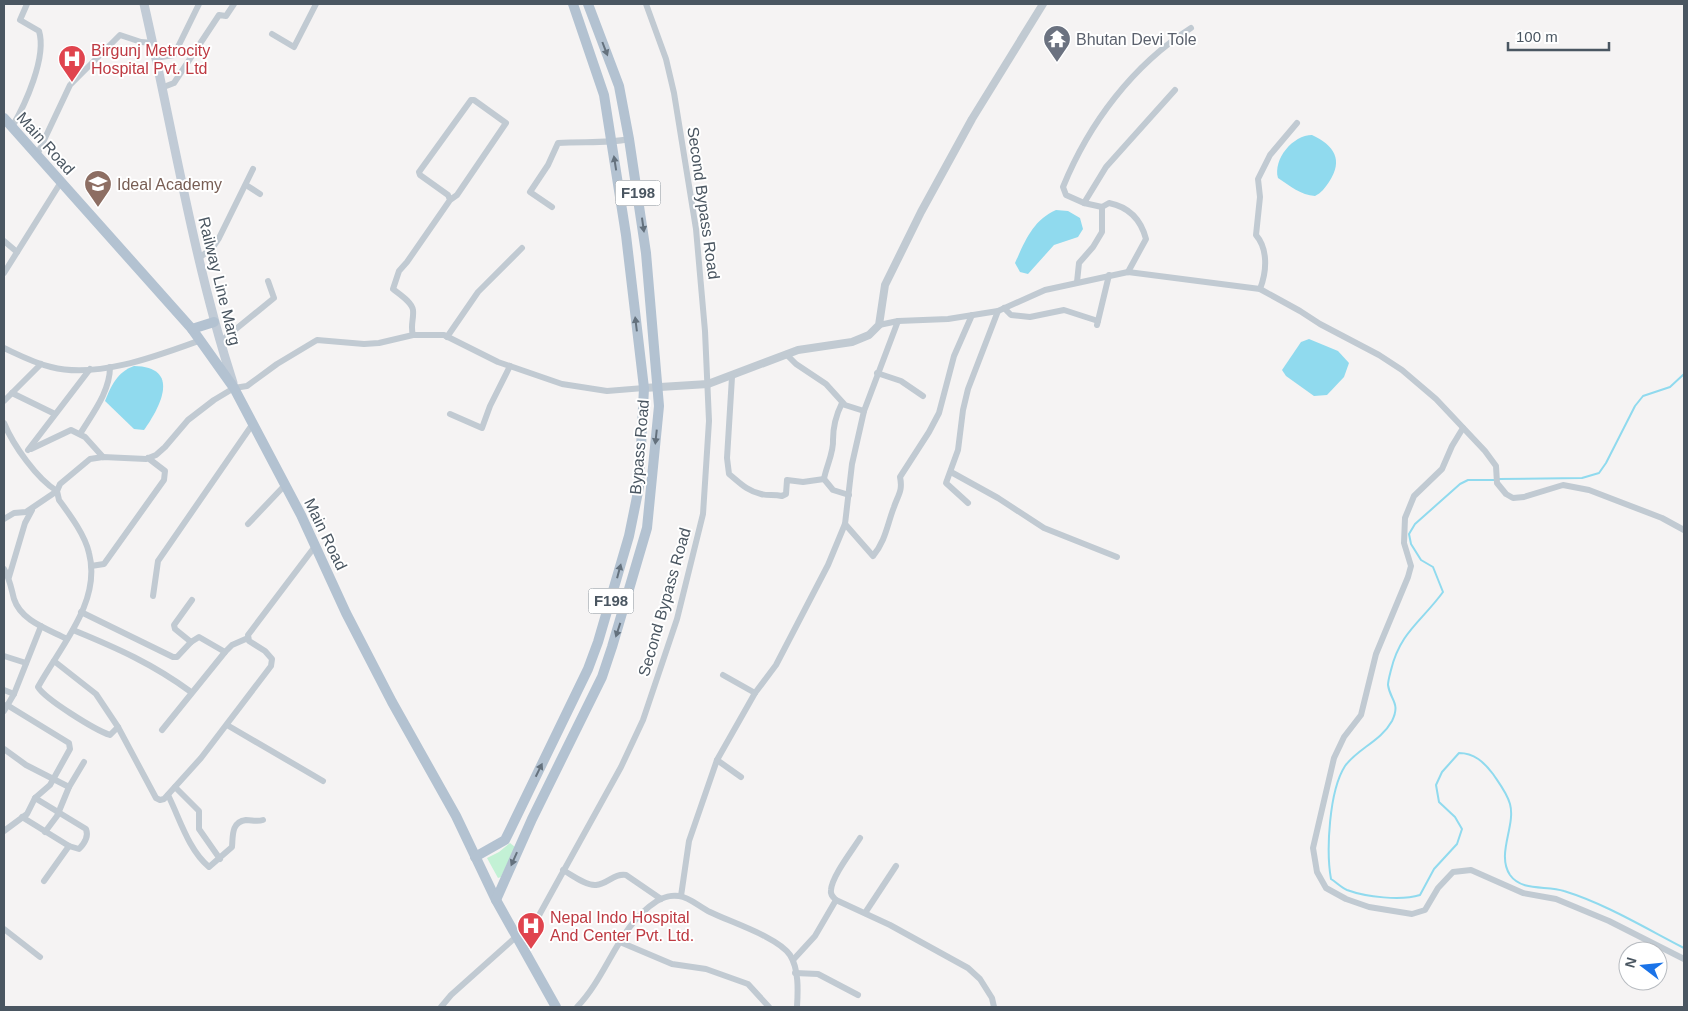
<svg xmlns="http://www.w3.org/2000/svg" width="1688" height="1011" font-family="Arial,sans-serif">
<rect width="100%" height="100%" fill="#f5f3f3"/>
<polygon fill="#c3f1d5" points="510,843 515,847 501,877 498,878 487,858 499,852"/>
<g fill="#90daee">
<path d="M1312 135C1334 145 1344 160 1329 182 1325 188 1321 193 1315 196 1301 195 1290 186 1278 178 1273 159 1293 135 1312 135Z"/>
<path d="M1056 210 1068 211 1080 218 1083 229 1078 237 1054 245 1028 274 1020 272 1015 263C1025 241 1033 220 1056 210Z"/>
<polygon points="1309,339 1338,351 1349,363 1344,377 1327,395 1314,396 1286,376 1282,370 1301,342"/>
<path d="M134 366C181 367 161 406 144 430L134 429 105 401C111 386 117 372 134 366Z"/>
</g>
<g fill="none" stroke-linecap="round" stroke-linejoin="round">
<g stroke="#90daee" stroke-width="2">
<polyline points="1499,479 1582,478 1599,473 1606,463 1635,406 1643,396 1670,387 1684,374"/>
<path d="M1494 480H1468L1460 484 1415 524 1409 534 1411 544 1421 560 1433 567 1443 592C1422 621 1400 632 1391 670 1390 674 1388 681 1388 685 1390 700 1401 703 1392 721 1381 741 1357 749 1345 766 1329 791 1326 851 1331 879 1336 882 1342 888 1347 890 1366 897 1401 901 1420 895L1434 869 1457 844 1462 829 1455 817 1439 802 1436 785 1442 772 1459 753C1474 753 1484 762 1493 774 1499 783 1507 793 1510 804 1516 826 1496 854 1510 875 1522 892 1547 885 1564 891 1606 904 1645 928 1684 948"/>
</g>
<g stroke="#c1cad2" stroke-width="6">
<polyline points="272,34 294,47 316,4"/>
<polyline points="155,58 174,55 199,4"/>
<polyline points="161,88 174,83 219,15 226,16 234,4"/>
<path d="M12 127C25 105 47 57 39 31L20 20 27 4"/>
<polyline points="37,155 70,85 120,35 141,42 153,43"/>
<polyline points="246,185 260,194"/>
<polyline points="1084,203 1106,167 1175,90"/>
<path d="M552 207 530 192 548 165 558 143C582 141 606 144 629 139"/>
<polyline points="4,241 17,252"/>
<polyline points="198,259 213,247 219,238 253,169"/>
<path d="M1128 272 1146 239C1141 220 1129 207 1109 203L1102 207 1084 203 1066 195 1063 187C1089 123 1133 65 1191 28"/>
<polyline points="4,273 61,182"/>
<polyline points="1077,282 1079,263 1093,247 1102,232 1102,207"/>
<path d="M1260 289C1267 271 1268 249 1256 235L1260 197 1258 179 1270 155 1297 123"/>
<polyline points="1004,308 1011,315 1030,317 1064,310 1098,321"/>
<polyline points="879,325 898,321 948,319 998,311 1045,290 1128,272 1260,289 1300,311 1320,324 1379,355 1402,370 1436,399 1485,451 1496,466 1497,483 1506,494 1513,498 1524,497 1563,485 1589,490 1662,518 1684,530"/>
<polyline points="1097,325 1109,275"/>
<path d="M413 335C410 326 414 319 413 310 412 302 399 294 393 289L399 271 407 262 450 200 448 195 420 175 419 172 471 100H474L506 123 457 195 450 200"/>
<polyline points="447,337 478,292 522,248"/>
<polyline points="220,342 274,298 268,281"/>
<path d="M4 348C19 355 34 363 51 367 97 379 157 356 201 340"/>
<polyline points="786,354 796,364 826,384 845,405 864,411"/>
<polyline points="877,373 901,381 923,396"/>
<path d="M732 377 727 458 729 474C740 483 747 491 761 494 768 496 774 494 782 496L786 494 787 480 803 482 824 479"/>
<polyline points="12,393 55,414"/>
<polyline points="4,401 41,364"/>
<path d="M842 403C836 415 833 426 833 440 834 452 826 467 824 479L833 490 849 495"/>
<polyline points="450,414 482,428 490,406 510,366"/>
<path d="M4 423C13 445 37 479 57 491L26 512 14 513 4 519"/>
<polyline points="1463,428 1452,446 1442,469 1414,496 1405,518 1404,543 1411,566 1408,577 1376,654 1361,715 1344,737 1334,758 1313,848 1317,872 1326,888 1346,899 1369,907 1412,914 1425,910 1438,888 1453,872 1471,870 1523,893 1556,899 1609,921 1684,959"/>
<path d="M80 434C92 414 110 392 110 367"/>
<polyline points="31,449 71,430 85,437 103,457"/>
<polyline points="28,450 90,369"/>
<polyline points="951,472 998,498 1044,528 1117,557"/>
<polyline points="968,503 946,483 958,450 963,410 968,389 998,311"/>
<polyline points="248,524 285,485"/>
<path d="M845 524 873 556C886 540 887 525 894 507 898 495 903 491 900 477L929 432 939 413 954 356 972 315"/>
<polyline points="91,566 104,564 164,480 165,471 148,458"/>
<path d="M4 569C10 579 11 588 14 599 21 621 48 629 67 639"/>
<polyline points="9,577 25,523 32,510"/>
<polyline points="153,596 158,561 252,425"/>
<polyline points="81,612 173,657 177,657 191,642 199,637 225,652"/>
<path d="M73 630C117 648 153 664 191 692"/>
<polyline points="191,642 175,629 174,625 192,600"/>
<polyline points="4,656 26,663"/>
<polyline points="54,661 96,694 118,727 156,798 160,800 164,799 201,758 271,666 272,659 265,651 249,641 248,635 316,545"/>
<polyline points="723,675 755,693"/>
<polyline points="4,690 14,694"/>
<polyline points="4,711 14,694 41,626"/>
<polyline points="227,725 323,781"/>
<path d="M118 727 110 735C95 730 45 699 38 687 59 648 102 602 89 553 85 535 70 515 59 500L57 491 60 484 90 459 103 457 146 459 156 455 165 447 188 420 214 400 234 388 247 386 277 364 317 340 364 344 379 343 413 335H444L498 362 562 384 607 391 644 388"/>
<polyline points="162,730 225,652 232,645 248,638"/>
<polyline points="4,749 26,765 69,787 84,762"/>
<polyline points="717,760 741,777"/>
<polyline points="175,787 199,811 199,829 220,859"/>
<path d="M168 795C180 819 188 849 209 867L232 847C233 836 231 822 246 820 252 820 257 822 263 820"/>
<path d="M22 817 69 846 79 849C84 844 89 837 86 829L35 798"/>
<polyline points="4,831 27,814 35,798 50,785 70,749 69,743 7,705"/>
<polyline points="45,832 57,816 69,787"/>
<path d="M860 838C852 851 832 876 831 890 830 895 833 897 836 900L890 925 968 968 980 979 992 998 994 1007"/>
<path d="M563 870C572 875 586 886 596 885 608 884 614 873 626 875L661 899"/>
<polyline points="44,881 69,846"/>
<polyline points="681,896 689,841 717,760 755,693 776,665 828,565 845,524 852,464 864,411 898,321"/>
<polyline points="865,913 896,866"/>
<polyline points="4,929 40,957"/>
<polyline points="518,939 537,919 548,899 621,767 643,720 677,619 703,514 709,421 705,331 696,229 674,93 666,59 646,4"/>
<polyline points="620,942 672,964 706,969 748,984 769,1007"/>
<polyline points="793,960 815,936 836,900"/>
<polyline points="795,973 818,974 858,995"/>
<polyline points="441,1007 451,995 517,936"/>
<path d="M577 1007C608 975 618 926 657 901 663 897 672 895 679 896 689 897 700 907 710 912 730 922 778 937 790 955 799 969 798 991 797 1007"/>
</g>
<polyline stroke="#c1cad2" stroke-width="8" points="644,388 708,384 798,350 852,342 869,335 879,325 885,285 921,212 972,119 1043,4"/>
<path stroke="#c1cbd6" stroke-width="9" d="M144 4C173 131 193 259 233 383"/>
<g stroke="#b3c2d1" stroke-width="10">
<polyline points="4,118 192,329 234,388 301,515 346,613 392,702 456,816 496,900 556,1007"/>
<polyline points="192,329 214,322"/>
<polyline points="475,857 505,840 509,832 588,669 598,642 629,536 639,487 644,388 626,235 604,95 573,4"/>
<polyline points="496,900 532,819 602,677 612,647 647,528 659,406 646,253 629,139 619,86 588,4"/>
</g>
</g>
<defs><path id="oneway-solid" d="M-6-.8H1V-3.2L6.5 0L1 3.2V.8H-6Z" transform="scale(1.25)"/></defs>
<g fill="#64717d">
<use href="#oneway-solid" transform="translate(605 49) rotate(69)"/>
<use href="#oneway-solid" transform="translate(615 163) rotate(-99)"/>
<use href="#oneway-solid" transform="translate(643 225) rotate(82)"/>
<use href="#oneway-solid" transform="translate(636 324) rotate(-97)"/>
<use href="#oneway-solid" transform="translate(656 437) rotate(96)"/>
<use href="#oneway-solid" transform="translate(619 571) rotate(-75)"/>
<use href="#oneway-solid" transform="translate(618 630) rotate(108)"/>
<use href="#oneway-solid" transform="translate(539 770) rotate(-64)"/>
<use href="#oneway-solid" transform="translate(514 859) rotate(114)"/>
</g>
<defs>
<symbol id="temple-pin" viewBox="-11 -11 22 30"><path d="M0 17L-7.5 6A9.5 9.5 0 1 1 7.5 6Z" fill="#6b7280" stroke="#fff"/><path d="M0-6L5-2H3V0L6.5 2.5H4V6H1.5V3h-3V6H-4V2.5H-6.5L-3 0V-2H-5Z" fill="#fff"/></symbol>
<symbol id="hospital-pin" viewBox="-11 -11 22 30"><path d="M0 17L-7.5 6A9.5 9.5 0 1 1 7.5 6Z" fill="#e0444e" stroke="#fff"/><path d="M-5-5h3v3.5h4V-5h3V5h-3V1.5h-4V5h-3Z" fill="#fff"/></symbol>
<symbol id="school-pin" viewBox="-11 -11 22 30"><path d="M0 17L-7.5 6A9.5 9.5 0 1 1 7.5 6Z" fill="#8d6e63" stroke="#fff"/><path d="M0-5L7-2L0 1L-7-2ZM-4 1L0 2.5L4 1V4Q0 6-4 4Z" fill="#fff"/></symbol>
</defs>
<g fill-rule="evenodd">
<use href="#temple-pin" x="1041" y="23" width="32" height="43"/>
<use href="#hospital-pin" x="56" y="43" width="32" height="43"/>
<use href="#school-pin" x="82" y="168" width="32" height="43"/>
<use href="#hospital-pin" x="515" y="910" width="32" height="43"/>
</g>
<g text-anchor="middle" stroke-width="4" stroke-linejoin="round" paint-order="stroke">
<g fill="#fff" stroke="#808990" stroke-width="1">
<rect x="615.5" y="180.5" width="45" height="25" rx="4"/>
<rect x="588.5" y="588.5" width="45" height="25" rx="4"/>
</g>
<g font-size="15" font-weight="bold" fill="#4a5661">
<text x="638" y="198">F198</text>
<text x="611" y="606">F198</text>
</g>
<g font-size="16" fill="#5b616d" stroke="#fff" text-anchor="start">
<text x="1076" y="45">Bhutan Devi Tole</text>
</g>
<g font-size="16" fill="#be3a42" stroke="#fff" text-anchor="start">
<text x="91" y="56">Birgunj Metrocity<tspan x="91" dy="18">Hospital Pvt. Ltd</tspan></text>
<text x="550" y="923">Nepal Indo Hospital<tspan x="550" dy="18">And Center Pvt. Ltd.</tspan></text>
</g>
<g font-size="16" fill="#4a5661" stroke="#fff">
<text transform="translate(46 143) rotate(48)" y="6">Main Road</text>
<text transform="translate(704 203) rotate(82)" y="6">Second Bypass Road</text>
<text transform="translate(220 281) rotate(76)" y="6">Railway Line Marg</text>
<text transform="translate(639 447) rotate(-85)" y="6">Bypass Road</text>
<text transform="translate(326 534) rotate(64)" y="6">Main Road</text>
<text transform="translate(664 602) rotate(-74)" y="6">Second Bypass Road</text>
</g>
<g font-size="16" fill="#785e54" stroke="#fff" text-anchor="start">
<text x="117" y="190">Ideal Academy</text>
</g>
</g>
<rect width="1688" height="1011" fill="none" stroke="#4a5661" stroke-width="10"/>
<g transform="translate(1643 966) rotate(286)"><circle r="24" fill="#ffffff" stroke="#b7bbc0"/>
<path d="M0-4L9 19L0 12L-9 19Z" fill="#1a73e8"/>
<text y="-8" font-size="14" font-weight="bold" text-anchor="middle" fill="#4a5661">N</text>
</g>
<path d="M1508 42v8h101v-8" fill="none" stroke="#4a5661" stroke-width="2.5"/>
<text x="1516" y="42" font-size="15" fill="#4a5661" stroke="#ffffff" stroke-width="4" paint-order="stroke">100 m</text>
</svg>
